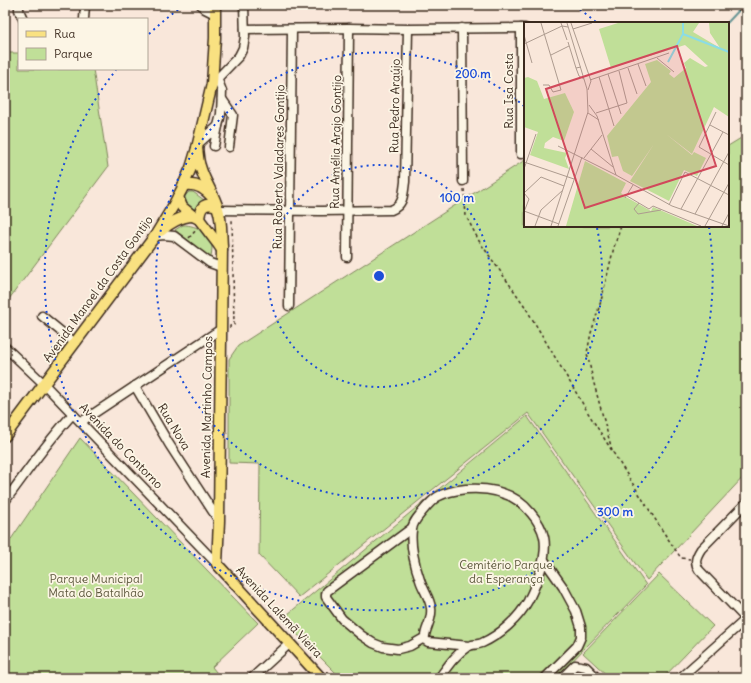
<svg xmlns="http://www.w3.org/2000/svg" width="751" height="683" font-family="Delius,sans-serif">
<rect width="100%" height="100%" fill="#f9e7da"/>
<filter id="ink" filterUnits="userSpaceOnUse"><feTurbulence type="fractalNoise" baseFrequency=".025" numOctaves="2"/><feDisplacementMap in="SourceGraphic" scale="8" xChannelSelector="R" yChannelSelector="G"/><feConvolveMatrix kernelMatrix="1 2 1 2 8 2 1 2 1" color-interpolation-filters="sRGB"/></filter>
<g filter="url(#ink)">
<g fill="#c0df98" stroke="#7e845b">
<polygon points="5,53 19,53 19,69 93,69 108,167 9,299 5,296"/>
<polygon points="746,135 746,474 647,580 528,413 299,597 259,555 260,464 229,463 229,359 238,346 525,160 525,226 728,226 728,146"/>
<path d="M189 192H193L204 200 197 205 194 211C187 206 179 200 189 192Z"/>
<path d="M183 225C197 225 211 233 212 248 212 251 211 255 211 258L175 230Z"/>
<polygon points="527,416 646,585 556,678 341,678 282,619"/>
<polygon points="80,438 258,623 212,667 221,678 5,678 5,548"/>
<polygon points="659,574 713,626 663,678 610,678 583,653"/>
</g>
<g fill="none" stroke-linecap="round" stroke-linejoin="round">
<polyline stroke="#6b9595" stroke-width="2" points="727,23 744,5"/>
<defs>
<g id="minor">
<polyline points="19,5 19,10 23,19"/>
<polyline points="201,5 205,9 215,14"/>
<polyline points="84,19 85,5"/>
<polyline points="462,28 463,181"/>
<polyline points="521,28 521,154"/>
<polyline points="245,29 349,28 408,29 525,28"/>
<polyline points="212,84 239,56 243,48 245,37 244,5"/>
<polyline points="222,99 233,115 229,147"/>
<polyline points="199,143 218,126 221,114 222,91 217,78"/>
<polyline points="214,146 218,126"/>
<path d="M219 210 321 211 391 210C404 205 403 195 405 182L408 29"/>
<polyline points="155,236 164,235 174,236 210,263 221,267"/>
<polyline points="347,257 349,28"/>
<polyline points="289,306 292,29"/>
<polyline points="42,316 75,343"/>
<polyline points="5,347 44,384 217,564"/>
<polyline points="135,386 169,444 219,521"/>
<polyline points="81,422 221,329"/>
<path d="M5 501C27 472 48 440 73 414"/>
<path d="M746 503 701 549C696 557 694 562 699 570L746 619"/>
<polyline points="412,528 327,591 326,594 326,597 342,619 361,635 373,643 383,647 398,649 410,646 424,638"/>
<polyline points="544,560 563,587 576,611 581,627 581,637 577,646 545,678"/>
<polyline points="252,678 289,644"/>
<path d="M439 678C448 666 454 656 467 647 471 644 477 645 482 643 500 635 519 618 528 601 537 583 548 557 544 537 542 528 537 520 531 513 515 493 492 487 466 489 457 490 446 492 437 497 431 501 427 506 422 512 418 517 412 523 412 530 410 545 415 566 420 580 423 590 430 598 431 608 433 621 423 631 425 640L428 642 469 646"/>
<polyline points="562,678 575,665 586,667 597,678"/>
<polyline points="680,678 746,619"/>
</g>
<g id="major">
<path d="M197 148C198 154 198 161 200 166 204 181 214 194 218 209 222 220 221 234 222 246L219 521 217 564 321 678"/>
<path d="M183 186C195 182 204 188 212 197"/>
<polyline points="178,197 182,207 193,216 199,219 218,244 222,250"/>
<path d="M199 219C200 206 205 202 217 206"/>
<path d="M161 231C169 223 182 216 193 216"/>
<polyline points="5,436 155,236 172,208 182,189 183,186 191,168 197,148 212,84 215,38 215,5"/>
</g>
</defs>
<use href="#minor" stroke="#3b2a1e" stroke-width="11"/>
<use href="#major" stroke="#3b2a1e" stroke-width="13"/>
<g stroke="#3b2a1e" stroke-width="1.5" stroke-dasharray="3 3" stroke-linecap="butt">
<polyline points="464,189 466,216 479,241 524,305 590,416 662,530 681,558 690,559"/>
<polyline points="189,238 197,229"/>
<polyline points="230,328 230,326 234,325 232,218"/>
<polyline points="612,450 593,380 587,353 591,333 601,301 614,247 621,226"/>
<polyline points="327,671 334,678"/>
</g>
<use href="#minor" stroke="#fcf5e5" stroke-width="8"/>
<use href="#major" stroke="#f9e181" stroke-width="10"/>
</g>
</g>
<g fill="none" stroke="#1d4ed8" stroke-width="2" stroke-dasharray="2 4">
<circle cx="379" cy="276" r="111"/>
<path d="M597 228A223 223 0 1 1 524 106"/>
<path d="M149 34A334 334 0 0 1 183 6M575 6A334 334 0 0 1 596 22M709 227A334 334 0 1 1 116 70"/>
</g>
<g text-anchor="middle" stroke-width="3.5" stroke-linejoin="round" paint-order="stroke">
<g font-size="12" fill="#3b2a1e" stroke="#fcf5e5">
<text transform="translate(509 91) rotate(-90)" y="4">Rua Isa Costa</text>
<text transform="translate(395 106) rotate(-89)" y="4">Rua Pedro Araújo</text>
<text transform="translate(336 142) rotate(-89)" y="4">Rua Amélia Arajo Gontijo</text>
<text transform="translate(279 167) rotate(-89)" y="4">Rua Roberto Valadares Gontijo</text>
<text transform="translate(98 289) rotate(-54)" y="4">Avenida Manoel da Costa Gontijo</text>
<text transform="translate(207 407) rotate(-89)" y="4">Avenida Martinho Campos</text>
<text transform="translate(174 427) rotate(59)" y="4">Rua Nova</text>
<text transform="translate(121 446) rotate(46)" y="4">Avenida do Contorno</text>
<text transform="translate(279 612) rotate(47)" y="4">Avenida Lalemã Vieira</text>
</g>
<g font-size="12" fill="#5c573c" stroke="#fcf5e5">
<text x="506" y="569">Cemitério Parque<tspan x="506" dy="14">da Esperança</tspan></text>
<text x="96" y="583">Parque Municipal<tspan x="96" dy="14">Mata do Batalhão</tspan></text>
</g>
</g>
<g transform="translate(524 22)">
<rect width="205" height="205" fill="#f9e7da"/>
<path d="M94 1H175L169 10 196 26 186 11 185 1H205V95L190 85 168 132 142 112 168 133 170 130 182 136 173 154 160 148 145 179 106 159 130 122 108 154 99 149 94 134 88 135 83 114 127 60 121 42 133 38 147 49 145 52 150 56 162 46 160 41 166 36 181 45 184 44 161 23 87 46 75 7ZM4 55 13 59 20 77 41 71 50 90 40 119 29 115 21 121 20 126 43 131 41 136 45 147 6 133 14 110 0 105V56ZM61 139 102 161 97 171 102 175 127 189 129 185 173 204H42Z" fill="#c0df98"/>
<path fill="none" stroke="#8bdce5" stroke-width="2" d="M159 12 205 30M144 40 159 12V1"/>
<path fill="none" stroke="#ad9b8f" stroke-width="1" d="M17 1 37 68 29 70 25 63H19M37 1 43 18M47 1 67 59 64 68M49 7 68 1M0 13 8 41M44 20 52 46 57 45M0 22 38 4 44 5M27 33 45 24M133 36 150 50M114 42 122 64M52 46 55 54 60 57M104 46 113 72M84 52 97 92M75 55 90 104M66 58 145 31M65 83 73 94 92 153 148 184 205 204M192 90 175 125 205 143M64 91 75 98M72 91 103 81 95 49M186 103 205 113M34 124 92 153M67 127 89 145M60 136 78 113M0 140 50 157M0 147 12 112M0 171 17 155 40 164M0 171 5 177 0 190M103 174 125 187 129 184 177 204M101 176 109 163M115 181 110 187 114 192 137 188M145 183 161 150 205 173M157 187 199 110M0 189 35 202M171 192 205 130M11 204 17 188 39 168M27 204 64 90 63 67 43 1M34 204 58 135M181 204 205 161M198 204 205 191"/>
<path fill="#d1495b" fill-opacity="0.15" stroke="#d1495b" stroke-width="2" d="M153 24 192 144 61 186 22 67Z"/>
<rect width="205" height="205" fill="none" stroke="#3b2a1e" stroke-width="2"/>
</g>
<circle cx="379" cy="276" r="6" fill="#1d4ed8" stroke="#fcf5e5" stroke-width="2"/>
<g font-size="12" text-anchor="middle" font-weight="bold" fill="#1d4ed8" stroke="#fcf5e5" stroke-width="3.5" stroke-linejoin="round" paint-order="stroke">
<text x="473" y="78">200 m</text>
<text x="457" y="202">100 m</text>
<text x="615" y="516">300 m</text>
</g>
<rect width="751" height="683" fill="none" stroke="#fcf5e5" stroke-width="20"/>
<rect x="10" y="10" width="731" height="663" fill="none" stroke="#3b2a1e" stroke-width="1.5" filter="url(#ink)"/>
<rect x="18" y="18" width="130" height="52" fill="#fcf5e5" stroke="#afa495"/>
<rect x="26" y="31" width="20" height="6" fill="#f9e181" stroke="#afa495"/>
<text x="54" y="38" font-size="12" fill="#3b2a1e">Rua</text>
<rect x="26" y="48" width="20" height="12" fill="#c0df98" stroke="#afa495"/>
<text x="54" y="58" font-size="12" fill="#3b2a1e">Parque</text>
</svg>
